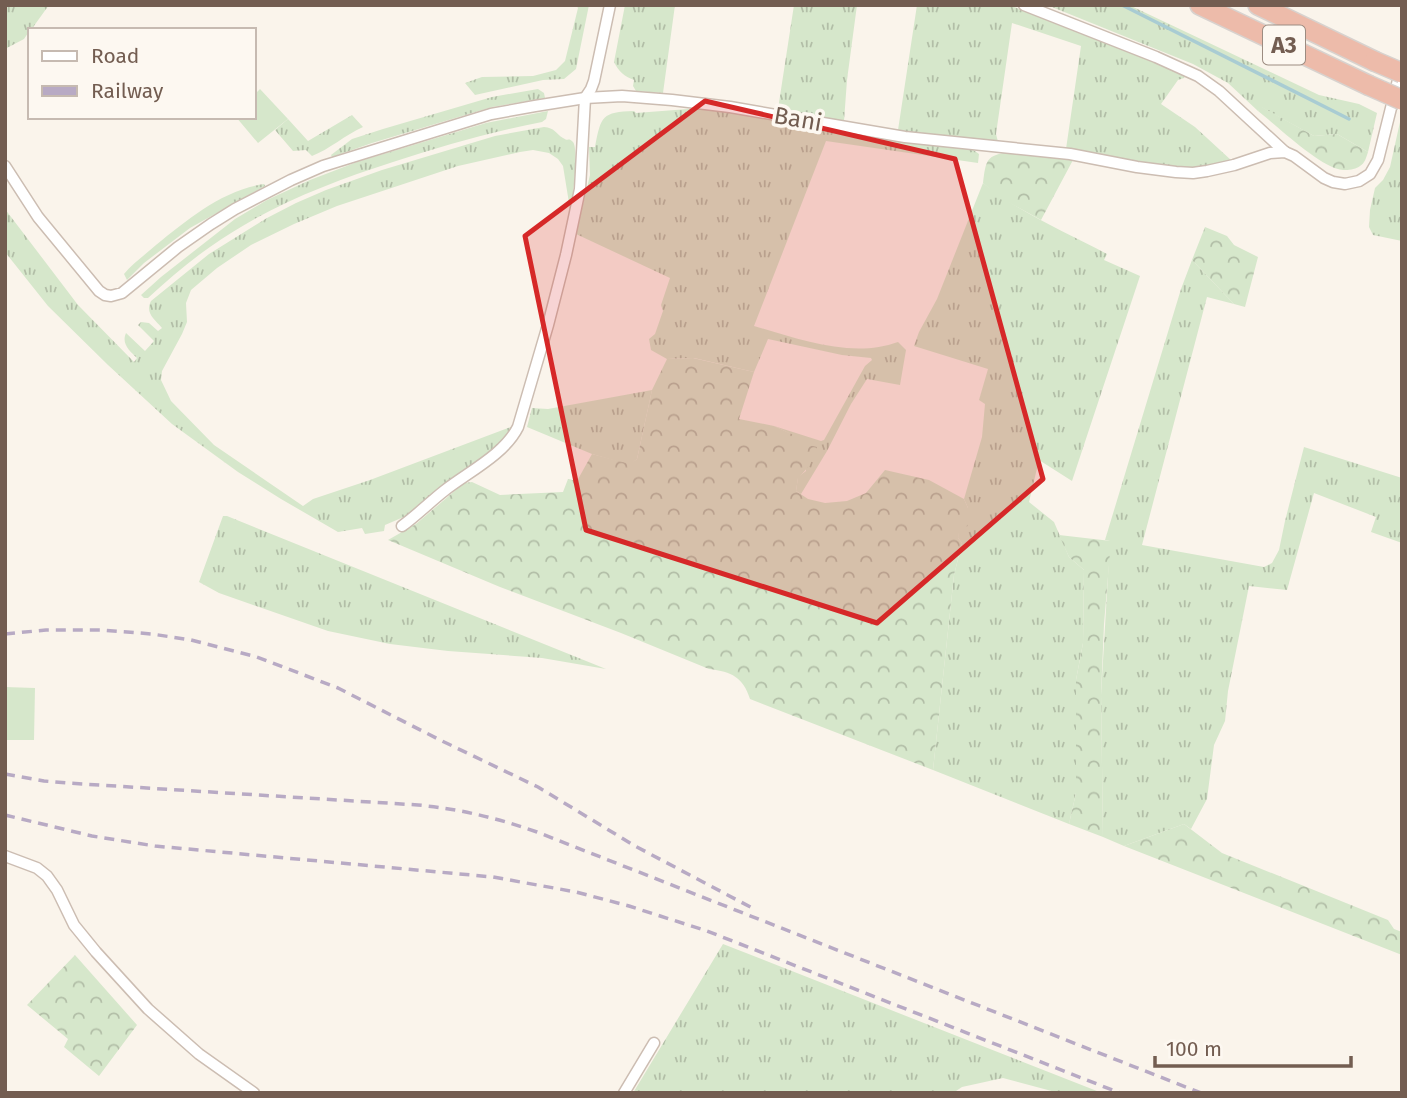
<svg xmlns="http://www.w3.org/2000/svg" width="1407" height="1098" font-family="'Fira Sans',sans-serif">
<defs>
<pattern id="grass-tufts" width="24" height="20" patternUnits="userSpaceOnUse" patternTransform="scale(1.75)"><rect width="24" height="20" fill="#d6e7cb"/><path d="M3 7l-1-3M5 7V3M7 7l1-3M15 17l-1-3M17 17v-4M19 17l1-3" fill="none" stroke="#b2bea7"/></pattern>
<pattern id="forest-crowns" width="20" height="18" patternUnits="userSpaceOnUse" patternTransform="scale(1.75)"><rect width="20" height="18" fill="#d6e7cb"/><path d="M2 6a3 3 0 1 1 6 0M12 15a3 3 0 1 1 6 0" fill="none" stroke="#b2bea7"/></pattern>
</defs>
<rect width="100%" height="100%" fill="#faf4eb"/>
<g fill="url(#grass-tufts)">
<polygon points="5,5 49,5 31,30 30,30 24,39 5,49"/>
<polygon points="576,5 589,5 576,69 564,79 543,80 475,95 465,83 482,77 533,76 556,70 565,61 578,8"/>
<path d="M625 5H675L663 93 636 91 633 86 634 80C624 76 619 72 614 62Z"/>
<polygon points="794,5 857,5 847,80 844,121 778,109"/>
<path d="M917 5H1009L1148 59 1185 75 1184 78 1178 80 1161 104 1195 127 1232 161C1178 180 1120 153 1066 149L1081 46 1012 23 996 134 998 142 898 130Z"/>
<polygon points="1047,5 1129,5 1319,95 1359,104 1377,113 1368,152 1337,134 1314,136 1261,107 1258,111 1228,83 1193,64"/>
<polygon points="538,89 544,93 545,98 492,107 372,143 332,157 331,155 352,139 383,129 492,97"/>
<path d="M701 108H717L902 141 972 149 979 154 978 163 826 141 754 326C799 339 852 359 898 342L906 350 900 385 867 379 851 404 827 451 801 494 796 491 798 477 806 471C800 439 805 440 774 426L821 441 824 440 865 366 872 360 871 358 842 355 768 339 754 372 694 358 667 359 651 350 649 339 655 334 663 311 661 305 670 278 576 234 590 175 589 147H595C601 116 602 112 634 111L636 113Z"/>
<path d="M548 111 546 119 542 122C491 132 442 146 393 162 328 183 266 207 210 247 188 262 168 280 148 298H144L141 295 161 277 235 219 267 200 310 180 357 162 486 123Z"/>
<path d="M352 115 363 127C345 135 330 149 312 156L306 150 293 151 275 130 288 119 308 141Z"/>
<polygon points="1400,122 1402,123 1402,241 1373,235 1369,227 1370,210 1375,188 1383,180 1390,167"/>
<path d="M544 127C555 128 555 133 563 138 569 142 568 137 573 142 579 150 573 199 570 209L563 166 558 159 549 153 533 150 520 152 458 166 337 206 294 224 251 245 217 268 191 290 186 303 187 322 182 334 162 371 161 380 171 401 214 445 303 506 313 499 370 480 516 425 502 444 446 484 413 513 385 525 384 531 365 534 362 528 338 532 281 499 238 472 172 424 108 365 48 306 5 252V209L78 305 134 362 137 358C130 351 121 344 126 333L145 351 154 341 138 325 141 322 149 323 158 331 162 328C154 319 145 313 151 301L209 254 267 218 296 203 326 190 382 170 495 136Z"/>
<path d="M983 183C1020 213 1065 232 1107 254L1104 260 1140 276 1072 481 1039 460 1029 502 1054 522 1069 557 1084 570 1083 643 1076 680V793L1069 824 933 770 954 575 962 543 958 538 959 528 968 508 964 499 982 437 985 404 979 400 988 369 914 346 919 332 937 299Z"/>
<path d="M264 184 265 186 190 228 144 263 127 280 124 274C133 263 145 255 156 245 188 219 223 190 264 184Z"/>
<polygon points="1192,260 1234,304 1207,297 1142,545 1264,567 1272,563 1279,550 1285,521 1304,447 1402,478 1402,543 1371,532 1376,517 1314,493 1287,590 1249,586 1228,691 1225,721 1214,745 1207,799 1191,829 1184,824 1124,846 1103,837 1101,695 1110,541 1105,540 1181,289"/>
<polygon points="652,390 637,459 630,465 592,454 527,427 532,408 548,409"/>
<polygon points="223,516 227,516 606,669 542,658 448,651 390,644 328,631 219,593 199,582"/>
<polygon points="723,944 1102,1093 1059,1093 1003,1078 962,1087 953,1093 864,1093 863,1091 858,1093 633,1093"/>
</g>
<g fill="url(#forest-crowns)">
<path d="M1260 106 1314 136 1337 134 1368 152C1366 158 1365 163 1360 166 1355 170 1344 171 1338 169 1316 163 1277 126 1258 111Z"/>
<path d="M1010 152 1073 160 1041 220 999 197 983 183C986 160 986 155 1010 152Z"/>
<polygon points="1205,227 1227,236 1234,245 1258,257 1245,307 1234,304 1192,260"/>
<path d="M693 358 754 372 739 419 774 426 796 436 801 443 817 447C815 458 807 470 798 478L796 491 808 499 825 503 847 501 866 493 885 470 929 480 964 499 968 508V526L960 528 958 538 962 543 954 575 933 770 750 699C743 677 732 672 709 669L621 633 500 587 388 540 416 524 464 483 472 482 500 495 563 492 568 479 577 481 592 454 630 464 637 459 652 390 667 359Z"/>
<polygon points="1059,535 1111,541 1104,624 1101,695 1103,837 1069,824 1076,793 1076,680 1083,643 1084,570 1069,557"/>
<polygon points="1184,824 1222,853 1388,920 1394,929 1402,932 1402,955 1124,846"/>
<polygon points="75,955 137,1025 99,1076 64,1047 68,1039 27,1005"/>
</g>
<g fill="#d6e7cb">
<polygon points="260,89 288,119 258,143 236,117 254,117 254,95"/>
<polygon points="5,687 35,688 34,740 5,740"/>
</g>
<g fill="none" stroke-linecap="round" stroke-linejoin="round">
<polyline stroke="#a9ccd3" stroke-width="3.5" points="1122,5 1349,119"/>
<defs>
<g id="street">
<polyline points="1024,5 1156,57 1198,76 1219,91 1285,152"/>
<polyline points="585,98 591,89 594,81 610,5"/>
<polyline points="5,166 38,217 99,291 105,295 111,296 122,293 178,247 211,224 235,209 291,180 323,166 491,114 535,106 585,98 622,96 672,100 730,107 905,137 1070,154 1137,167 1176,172 1193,173 1207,171 1234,165 1270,153 1285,152 1294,156 1324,178 1333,182 1345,184 1359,181 1370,174 1378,160 1401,68"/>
<path d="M402 526C417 515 430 502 444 491 468 472 504 455 518 427L548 325 566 255 580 189 585 98"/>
<polyline points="5,856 37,868 47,876 57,890 74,925 96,952 148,1009 199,1054 254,1093"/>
<polyline points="624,1093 654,1043"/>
</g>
<g id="highway">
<polyline points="1200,5 1368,85"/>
<polyline points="1258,5 1374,61"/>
</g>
</defs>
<use href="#street" stroke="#ccbdb2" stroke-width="13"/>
<use href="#highway" stroke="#d8d2ce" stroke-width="22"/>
<use href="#street" stroke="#fff" stroke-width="10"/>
<use href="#highway" stroke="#edbbaa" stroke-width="19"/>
<g stroke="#b8aac4" stroke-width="3.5" stroke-dasharray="10 7" stroke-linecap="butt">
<polyline points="5,634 46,630 101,630 152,634 191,640 257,657 338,688 440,740 538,787 635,846 756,910"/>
<path d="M5 774 44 781 67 783 418 805C460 809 497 818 537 832L1201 1093"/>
<polyline points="5,815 92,836 155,846 493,877 576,892 629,906 707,931 1120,1093"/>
</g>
<defs>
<g id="highway-bridge">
<polyline points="1374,61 1402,73"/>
<polyline points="1368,85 1402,100"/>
</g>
</defs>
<use href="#highway-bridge" stroke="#d8d2ce" stroke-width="22" stroke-linecap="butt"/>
<use href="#highway-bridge" stroke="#edbbaa" stroke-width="19"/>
</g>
<path fill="#d62828" fill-opacity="0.2" stroke="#d62828" stroke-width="5" stroke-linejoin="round" d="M705 101 955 159 1043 479 877 623 586 530 525 236Z"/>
<g text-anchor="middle" stroke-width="7" stroke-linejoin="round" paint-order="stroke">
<rect fill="#fdf8f1" stroke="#9c8c81" stroke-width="2" x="1263" y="25.5" width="42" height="39" rx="5"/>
<g font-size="23" font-weight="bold" fill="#735d51">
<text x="1284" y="53">A3</text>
</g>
<g font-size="24" fill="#735d51" stroke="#fdf8f1">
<text transform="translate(798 119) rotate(10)" y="8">Bani</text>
</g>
</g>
<rect width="1407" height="1098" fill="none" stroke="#735d51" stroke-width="14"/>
<rect x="28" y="28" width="228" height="91" fill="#fdf8f1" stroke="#c6bab1" stroke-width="2"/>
<rect x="42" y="51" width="35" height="10" fill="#ffffff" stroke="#c6bab1" stroke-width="2"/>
<text x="91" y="63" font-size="21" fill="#735d51">Road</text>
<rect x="42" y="86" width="35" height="10" fill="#b8aac4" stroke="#c6bab1" stroke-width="2"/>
<text x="91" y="98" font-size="21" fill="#735d51">Railway</text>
<path d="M1155 1056v10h196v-10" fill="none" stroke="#735d51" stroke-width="3.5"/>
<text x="1166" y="1056" font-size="21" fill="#735d51" stroke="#fdf8f1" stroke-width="5" paint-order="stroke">100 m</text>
</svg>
